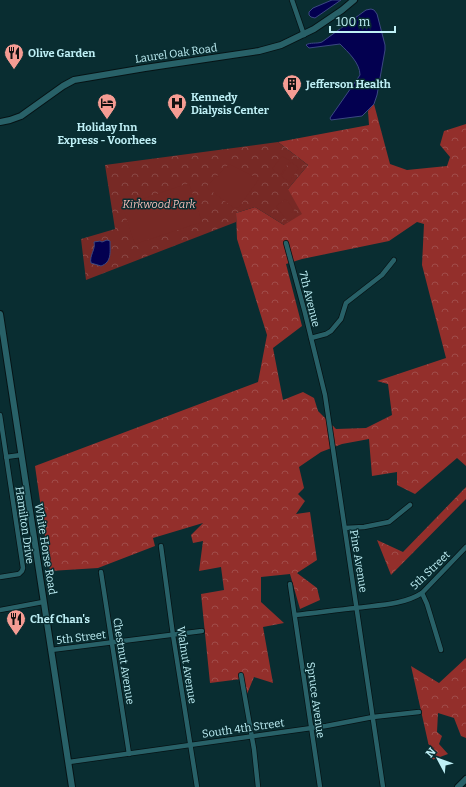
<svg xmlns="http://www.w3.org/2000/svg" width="466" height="787" font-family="Bitter,serif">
<defs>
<pattern id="forest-crowns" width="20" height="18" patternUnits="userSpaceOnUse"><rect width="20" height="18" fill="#932f2b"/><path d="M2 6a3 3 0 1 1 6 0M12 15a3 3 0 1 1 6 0" fill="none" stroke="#a04d4a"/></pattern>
<pattern id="park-crowns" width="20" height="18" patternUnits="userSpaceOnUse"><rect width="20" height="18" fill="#772925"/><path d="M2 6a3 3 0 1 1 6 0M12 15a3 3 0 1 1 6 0" fill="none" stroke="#894845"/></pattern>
</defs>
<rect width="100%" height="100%" fill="#092d31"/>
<g fill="url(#forest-crowns)" fill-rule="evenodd">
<path d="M374 104 390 164 407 170 447 166 450 157 440 145 444 131 466 124V466L457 458 415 494 397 485V472L372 476 369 439 342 444 321 452 299 467 304 488 298 494 305 501 296 514 310 512 317 560 297 573 317 588 320 600 300 609 290 574 261 577V602L284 623 263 627 273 683 254 677 247 694 241 679 210 683 201 594 224 590 221 567 199 571 203 541 193 543 191 535 203 523 153 538 155 546 98 568 50 571 35 466 258 382 267 335 237 239 236 213 255 207 284 225 288 189 308 165 278 142 369 125 368 111ZM417 222 424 224 422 265 446 358 377 381 388 384 392 415 366 428 336 429 318 411 314 398 303 392 283 400 273 348 302 326 286 264 302 259 389 241Z"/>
<polygon points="466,487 466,499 391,575 377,540 403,552"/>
<polygon points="466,658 466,738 461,736 454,718 438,713 437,732 442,736 439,744 448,754 432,760 411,666 439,683"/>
</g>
<polygon fill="url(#park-crowns)" points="278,142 308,165 288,189 302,214 284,225 255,207 236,213 236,222 86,280 81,239 115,229 105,165"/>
<g fill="#772925">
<polygon points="282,156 290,161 280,175 272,169"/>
<polygon points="291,162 299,168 289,182 281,176"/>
<polygon points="229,164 259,179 239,207 234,208 206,187"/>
<polygon points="189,183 202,222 135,244 122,206"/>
<polygon points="286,199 297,215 288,222 276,206"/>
</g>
<g fill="#030050" stroke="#3b4882">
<polygon points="332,0 341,0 315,18 311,17 309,15 309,12 313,8"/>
<path d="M371 9 374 10 377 14 385 45V50L377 95 374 104 362 116 331 120 330 118 360 75C360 63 348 52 340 44L309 48 306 45C310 42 317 44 322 42L366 10Z"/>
<path d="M107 240 110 241C110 252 112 262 101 266L91 263C89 256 96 249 94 242L100 241 102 242Z"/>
</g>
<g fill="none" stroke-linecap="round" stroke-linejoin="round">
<defs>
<g id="street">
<polyline points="292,0 304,35"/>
<polyline points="286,243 305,313 325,395 383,787"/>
<polyline points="311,338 326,334 331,331 341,319 346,303 382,275 394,260"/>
<polyline points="0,415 23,568 22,571 19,574 0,577"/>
<polyline points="6,457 21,455"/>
<polyline points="345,528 364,527 389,522 410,505"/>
<polyline points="161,546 173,635 197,787"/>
<polyline points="101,572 129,754"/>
<polyline points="290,584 320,787"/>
<polyline points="422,593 427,604 441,650"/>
<polyline points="0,610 43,602"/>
<path d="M295 615C315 613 336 610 356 608 378 605 403 605 422 593L466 547"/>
<polyline points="51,650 202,631"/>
<polyline points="241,675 254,749 258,787"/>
<polyline points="69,762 326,726 373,717 419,712"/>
</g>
<g id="secondary">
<polyline points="0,122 10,120 21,116 63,86 74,80 145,68 259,51 281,45 314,29 342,10 354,0"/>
<polyline points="0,314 72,787"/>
<polyline points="458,787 466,779"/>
</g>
</defs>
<use href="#street" stroke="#061315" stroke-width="6"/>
<use href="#secondary" stroke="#061315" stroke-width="8"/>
<use href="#street" stroke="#286168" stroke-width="4.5"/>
<use href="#secondary" stroke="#286168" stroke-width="6"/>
</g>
<defs>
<symbol id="restaurant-pin" viewBox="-11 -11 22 30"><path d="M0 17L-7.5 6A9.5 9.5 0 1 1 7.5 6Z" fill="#f59c93" stroke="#092d31"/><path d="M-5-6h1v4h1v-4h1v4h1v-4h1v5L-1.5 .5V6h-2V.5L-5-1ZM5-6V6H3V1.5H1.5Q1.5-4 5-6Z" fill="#111"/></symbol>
<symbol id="building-pin" viewBox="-11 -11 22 30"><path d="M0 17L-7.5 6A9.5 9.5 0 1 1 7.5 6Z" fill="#f59c93" stroke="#092d31"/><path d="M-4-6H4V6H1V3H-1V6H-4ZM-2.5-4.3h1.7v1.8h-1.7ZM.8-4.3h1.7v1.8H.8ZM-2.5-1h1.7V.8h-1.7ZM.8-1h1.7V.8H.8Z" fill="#111"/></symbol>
<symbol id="hotel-pin" viewBox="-11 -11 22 30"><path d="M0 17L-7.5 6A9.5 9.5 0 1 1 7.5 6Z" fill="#f59c93" stroke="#092d31"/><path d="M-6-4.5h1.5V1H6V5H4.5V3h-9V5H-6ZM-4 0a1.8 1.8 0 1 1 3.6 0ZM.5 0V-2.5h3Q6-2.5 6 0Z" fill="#111"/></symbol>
<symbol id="hospital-pin" viewBox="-11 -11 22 30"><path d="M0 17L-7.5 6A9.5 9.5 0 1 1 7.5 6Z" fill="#f59c93" stroke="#092d31"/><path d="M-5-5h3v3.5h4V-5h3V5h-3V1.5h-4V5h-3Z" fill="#111"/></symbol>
</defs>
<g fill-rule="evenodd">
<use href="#restaurant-pin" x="3" y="42" width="22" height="30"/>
<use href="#building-pin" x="281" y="73" width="22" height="30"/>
<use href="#hotel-pin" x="96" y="92" width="22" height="30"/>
<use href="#hospital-pin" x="166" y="92" width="22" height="30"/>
<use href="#restaurant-pin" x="5" y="608" width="22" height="30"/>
</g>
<g text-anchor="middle" stroke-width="3" stroke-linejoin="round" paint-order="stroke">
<g font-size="11" font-weight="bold" fill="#beeff5" stroke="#092d31" text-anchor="start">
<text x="28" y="57">Olive Garden</text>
<text x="306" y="88">Jefferson Health</text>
<text x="191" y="101">Kennedy<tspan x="191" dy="13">Dialysis Center</tspan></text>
<text x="107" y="131" text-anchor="middle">Holiday Inn<tspan x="107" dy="13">Express - Voorhees</tspan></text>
<text x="30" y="623">Chef Chan's</text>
</g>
<g font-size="11" fill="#beeff5" stroke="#092d31">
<text transform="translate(176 53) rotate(-8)" y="4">Laurel Oak Road</text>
<text transform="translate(310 299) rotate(76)" y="4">7th Avenue</text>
<text transform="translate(25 525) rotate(82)" y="4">Hamilton Drive</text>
<text transform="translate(46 549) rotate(81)" y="4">White Horse Road</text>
<text transform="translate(359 561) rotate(81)" y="4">Pine Avenue</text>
<text transform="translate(430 570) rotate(-44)" y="4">5th Street</text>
<text transform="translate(81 637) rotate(-7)" y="4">5th Street</text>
<text transform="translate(124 661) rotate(81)" y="4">Chestnut Avenue</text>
<text transform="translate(187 665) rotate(81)" y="4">Walnut Avenue</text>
<text transform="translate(316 700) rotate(82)" y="4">Spruce Avenue</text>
<text transform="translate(243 728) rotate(-8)" y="4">South 4th Street</text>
</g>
<g font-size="11" font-style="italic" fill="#f3bbb5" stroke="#092d31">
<text x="159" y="208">Kirkwood Park</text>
</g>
</g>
<g transform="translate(438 759) rotate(311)" stroke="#092d31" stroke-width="3" paint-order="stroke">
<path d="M0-3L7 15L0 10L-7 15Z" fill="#beeff5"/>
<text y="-6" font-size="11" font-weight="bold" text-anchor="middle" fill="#beeff5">N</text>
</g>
<path d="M330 26v6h65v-6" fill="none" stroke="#beeff5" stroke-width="2"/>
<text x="336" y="26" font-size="12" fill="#beeff5" stroke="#092d31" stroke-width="3" paint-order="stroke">100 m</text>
</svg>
